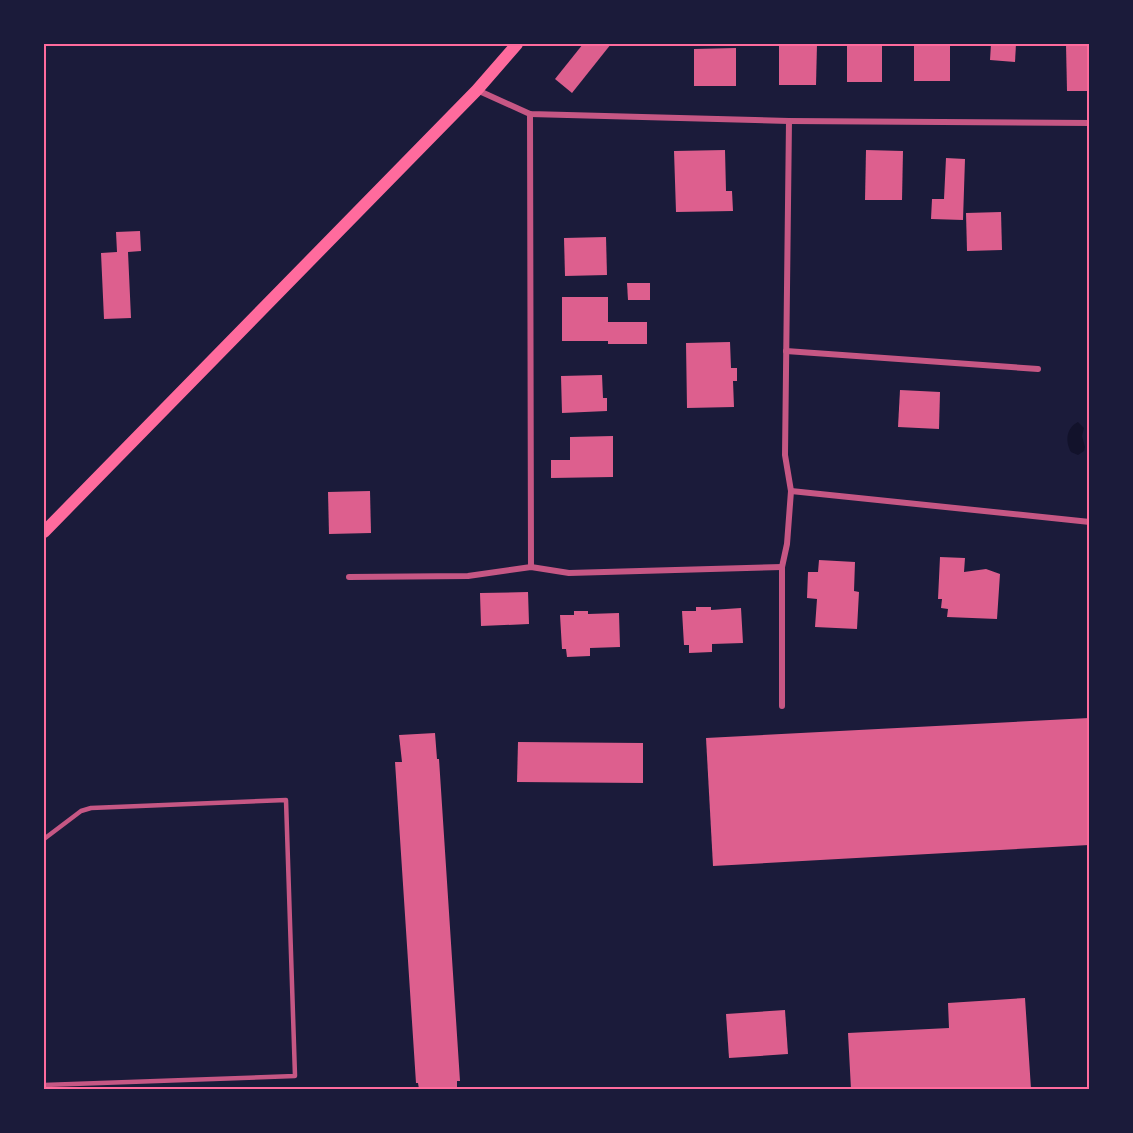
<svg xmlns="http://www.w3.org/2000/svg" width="1133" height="1133" font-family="Helvetica,sans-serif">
<rect width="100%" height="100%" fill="#1b1b3a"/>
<path fill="#12122b" d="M1078 422 1084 428 1082 436 1085 447 1084 451 1078 455 1071 452C1065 441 1066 428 1078 422Z"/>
<g fill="#dd5f8e">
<polygon points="583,44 611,44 572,93 555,79"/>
<polygon points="779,44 817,44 816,85 779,85"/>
<rect x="847" y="44" width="35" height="38"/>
<rect x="914" y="44" width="36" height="37"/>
<polygon points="991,44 1016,44 1015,62 990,60"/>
<polygon points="1066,44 1089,44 1089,91 1067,91"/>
<polygon points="736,48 736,86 694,86 694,49"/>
<polygon points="725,150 726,191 732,191 733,211 676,212 674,151"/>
<polygon points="866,150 903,151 902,200 865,200"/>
<polygon points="946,158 965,159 963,220 931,219 932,199 944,199"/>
<polygon points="1001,212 1002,250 967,251 966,213"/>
<polygon points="140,231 141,251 128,252 131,318 104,319 101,253 117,252 116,232"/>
<polygon points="606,237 607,275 565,276 564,238"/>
<polygon points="627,283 650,283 650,300 628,300"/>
<polygon points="562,297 608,297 608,322 647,322 647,344 608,344 608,341 562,341"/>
<polygon points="730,342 731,368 737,368 737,381 733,381 734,407 687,408 686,343"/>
<polygon points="602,375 603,398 607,398 607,411 562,413 561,376"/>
<polygon points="900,390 940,392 939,429 898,427"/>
<polygon points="613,436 613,477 551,478 551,460 570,460 570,437"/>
<polygon points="370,491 371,533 329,534 328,492"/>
<polygon points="940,557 965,558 964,572 986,569 1000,574 997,619 947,617 948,609 941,608 942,599 938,599"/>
<polygon points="819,560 855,562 854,591 859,592 857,629 815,627 817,599 807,598 808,572 818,572"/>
<polygon points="528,592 529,624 481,626 480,593"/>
<polygon points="696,607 711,607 711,610 741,608 743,643 712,644 712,652 689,653 689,645 684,645 682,611 696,611"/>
<polygon points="574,611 588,611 588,614 619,613 620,647 590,648 590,656 567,657 566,649 562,649 560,615 574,615"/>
<polygon points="1089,718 1089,845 713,866 706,738"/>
<polygon points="435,733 437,759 439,759 460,1081 457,1081 457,1089 419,1089 418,1083 416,1083 395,762 402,762 399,735"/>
<polygon points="518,742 643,743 643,783 517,782"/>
<polygon points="1025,998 1031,1089 851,1089 848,1033 949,1028 948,1003"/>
<polygon points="785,1010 788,1054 729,1058 726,1014"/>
</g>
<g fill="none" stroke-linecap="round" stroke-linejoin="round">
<polyline stroke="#c65784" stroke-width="4.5" points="44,839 81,811 91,808 286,800 295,1076 44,1085"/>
<g stroke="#c65784" stroke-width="6">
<polyline points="477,90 530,114 789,121 1090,123"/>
<polyline points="530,114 531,567"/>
<polyline points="786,351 1038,369"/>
<polyline points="791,491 1090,522"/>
<polyline points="349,577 468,576 531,567 569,573 782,567"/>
<polyline points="782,706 782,567 787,544 791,491 785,455 789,121"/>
</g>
<polyline stroke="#ff6b9d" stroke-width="12" points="44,532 477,90 517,44"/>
</g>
<rect width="1133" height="1133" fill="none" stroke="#1b1b3a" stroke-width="90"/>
<rect x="45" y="45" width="1043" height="1043" fill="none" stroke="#ff6b9d" stroke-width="2"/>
</svg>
